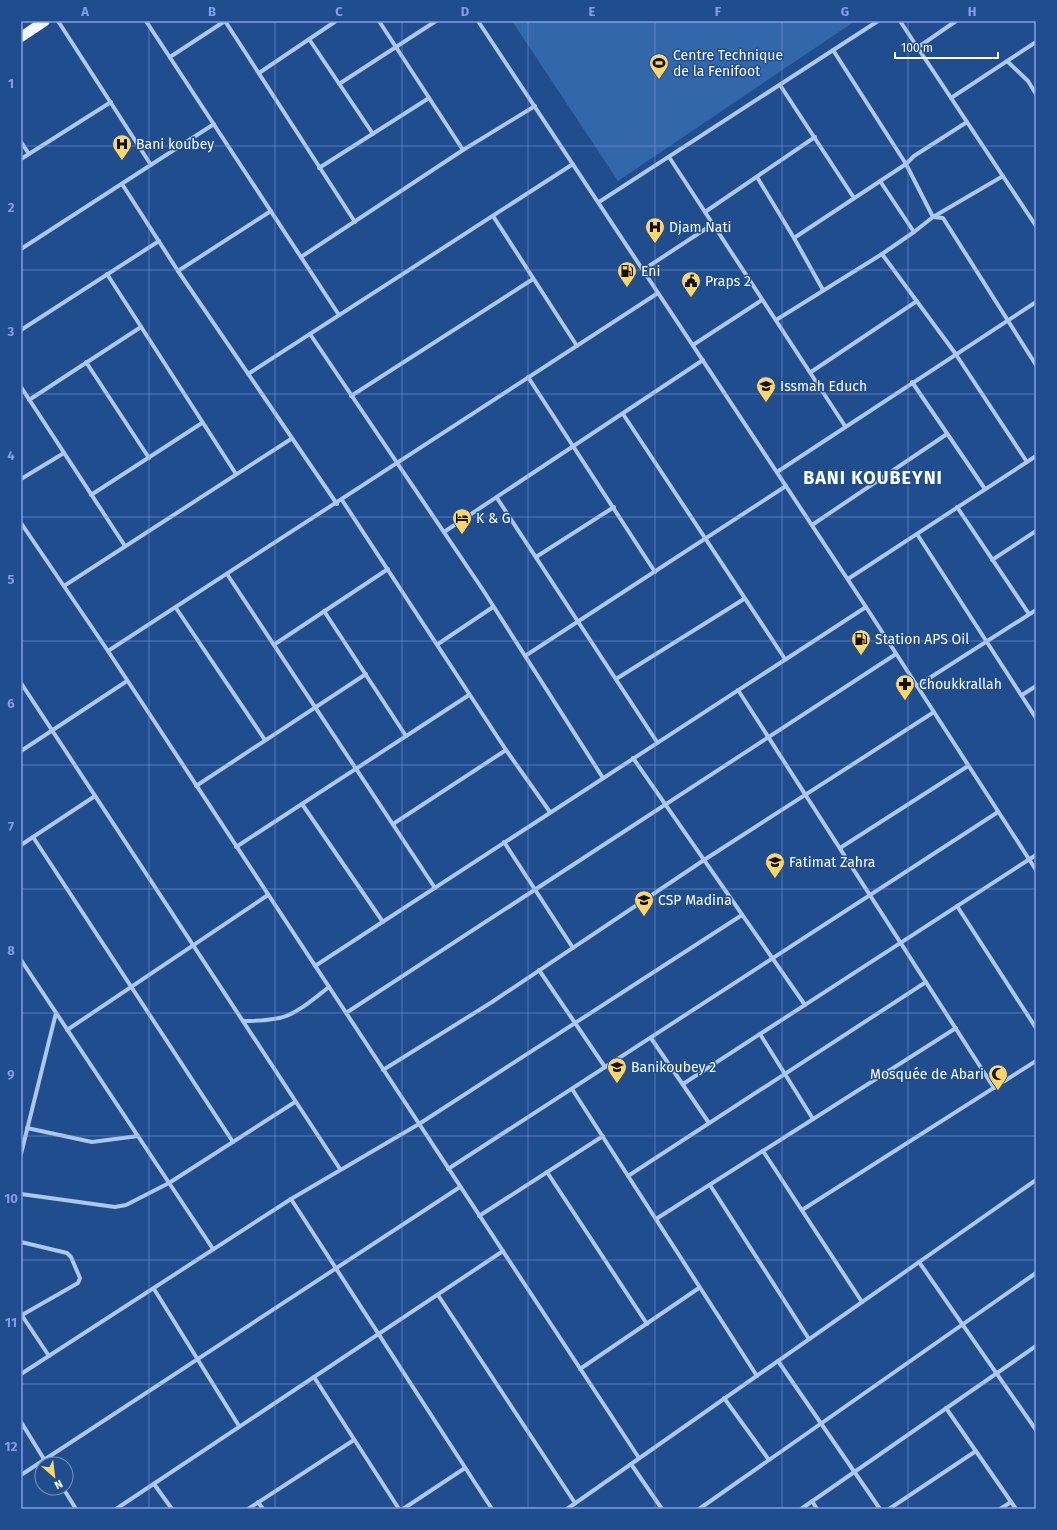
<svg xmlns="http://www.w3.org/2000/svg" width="1057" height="1530" font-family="'Fira Sans',sans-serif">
<rect width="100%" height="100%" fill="#1f4d8d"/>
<polygon fill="#3267ab" points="512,21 855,21 618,181"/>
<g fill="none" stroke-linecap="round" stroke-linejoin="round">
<g stroke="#adc8ec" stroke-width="4">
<polyline points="58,21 151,165"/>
<polyline points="146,21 339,315"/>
<polyline points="225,21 355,222"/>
<polyline points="379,21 463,150"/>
<polyline points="478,21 866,607 1036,870"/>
<polyline points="900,21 1036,226"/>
<polyline points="309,39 373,134"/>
<polyline points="917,48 956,21"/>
<polyline points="833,50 906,164 933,217 943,218 1036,365"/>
<polyline points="170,57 225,21"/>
<polyline points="1007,61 1028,81 1036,94"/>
<polyline points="259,73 336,21"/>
<polyline points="339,84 436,21"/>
<polyline points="780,85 854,198"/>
<polyline points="951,98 1036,42"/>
<polyline points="21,142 29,154"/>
<polyline points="669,157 845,426"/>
<polyline points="21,159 111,102"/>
<polyline points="319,168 429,98"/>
<polyline points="757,177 794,238 823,290"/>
<polyline points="880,181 914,232"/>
<polyline points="122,184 178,271 337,504"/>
<polyline points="599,202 878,21"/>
<polyline points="705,212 815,137"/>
<polyline points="493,216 577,346"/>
<polyline points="794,238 906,164 914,156 967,122"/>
<polyline points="21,249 214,124"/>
<polyline points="882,254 955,353 1027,462"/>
<polyline points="301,257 463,150 535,106"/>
<polyline points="643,270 713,224"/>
<polyline points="178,271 271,211"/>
<polyline points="107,274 236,474"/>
<polyline points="776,320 882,254 914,232 933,217 1003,176"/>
<polyline points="21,330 159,241"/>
<polyline points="310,334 483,590 603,778"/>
<polyline points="693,345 762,300"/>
<polyline points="86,362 149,458"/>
<polyline points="811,372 917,301"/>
<polyline points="248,374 573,164"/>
<polyline points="528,377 655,572"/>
<polyline points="912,382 985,489"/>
<polyline points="21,387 125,546"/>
<polyline points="351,396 533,279"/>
<polyline points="29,400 141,327"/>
<polyline points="623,414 785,659"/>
<polyline points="777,472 1036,302"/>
<polyline points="21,479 64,453"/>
<polyline points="91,495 202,423"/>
<polyline points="497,498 657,742"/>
<polyline points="342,500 506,750 550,812"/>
<polyline points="957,507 1029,614"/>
<polyline points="21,523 108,651 639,1458"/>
<polyline points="812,525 947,434"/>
<polyline points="444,532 703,360"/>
<polyline points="917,534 1036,718"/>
<polyline points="536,557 614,507"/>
<polyline points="992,560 1036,531"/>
<polyline points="227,574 435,888"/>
<polyline points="848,579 1036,456"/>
<polyline points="64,586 291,439"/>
<polyline points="176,608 265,740"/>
<polyline points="324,611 406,736"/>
<polyline points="275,644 388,569"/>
<polyline points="438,644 493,607"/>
<polyline points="108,651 658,293"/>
<polyline points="525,656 786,486"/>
<polyline points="616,679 744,599"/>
<polyline points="21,683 340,1169"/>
<polyline points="917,686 1036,610"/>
<polyline points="738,690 994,1088"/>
<polyline points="1022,695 1036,686"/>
<polyline points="21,751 127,681"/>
<polyline points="633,758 805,1005"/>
<polyline points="196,786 366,674"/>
<polyline points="302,804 383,922"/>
<polyline points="393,824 506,750"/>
<polyline points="33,837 233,1142"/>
<polyline points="504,842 573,948"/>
<polyline points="21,845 95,796"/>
<polyline points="236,847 469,695"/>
<polyline points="840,848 968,766"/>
<polyline points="957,906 1036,1028"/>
<polyline points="21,960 213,1249"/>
<polyline points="315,966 866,607"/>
<polyline points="539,970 605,1067"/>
<polyline points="346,1013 896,654"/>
<path d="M243 1021C289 1021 293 1015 329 987"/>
<polyline points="67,1030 268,895"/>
<polyline points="760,1034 813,1119"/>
<polyline points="651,1038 709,1123"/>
<polyline points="383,1070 492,1002 704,860 934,712"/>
<polyline points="683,1084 1036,855"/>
<polyline points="572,1089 757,1376"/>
<polyline points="27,1128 92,1142 138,1136"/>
<polyline points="763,1151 862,1302"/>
<polyline points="21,1154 56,1013"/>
<polyline points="448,1169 998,812"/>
<polyline points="547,1172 647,1324"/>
<polyline points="628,1176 926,982"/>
<polyline points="710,1185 809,1339"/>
<polyline points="21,1194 115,1207 126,1205 169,1183 295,1102"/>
<polyline points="291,1199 492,1509"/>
<polyline points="802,1210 1036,1061"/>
<polyline points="479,1216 603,1136"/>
<polyline points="656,1219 956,1028"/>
<polyline points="21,1242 67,1253 71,1257 80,1278 78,1283 22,1315"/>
<polyline points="919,1262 1036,1430"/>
<polyline points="154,1289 239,1426"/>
<polyline points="438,1295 575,1503"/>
<polyline points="21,1314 49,1356"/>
<polyline points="778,1361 880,1509"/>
<polyline points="580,1369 699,1288"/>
<polyline points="21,1374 291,1199 419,1124 742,915"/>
<polyline points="314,1377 399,1509"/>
<polyline points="724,1398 769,1460"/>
<polyline points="946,1408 1016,1509"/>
<polyline points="21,1422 47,1464"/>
<polyline points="631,1464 662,1509"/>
<polyline points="21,1475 460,1187"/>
<polyline points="154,1484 172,1509"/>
<polyline points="63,1488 76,1509"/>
<polyline points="812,1501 817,1509"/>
<polyline points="258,1502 263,1509"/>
<polyline points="116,1509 503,1251"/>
<polyline points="248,1509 354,1440"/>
<polyline points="403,1509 465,1468"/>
<polyline points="567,1509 1036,1180"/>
<polyline points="699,1509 1036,1273"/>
<polyline points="801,1509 1036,1346"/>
<polyline points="889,1509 976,1451"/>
<polyline points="1000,1509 1011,1502"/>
</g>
<polyline stroke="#f3f7ff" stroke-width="10" points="21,37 45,21"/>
</g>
<path fill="none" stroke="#839eea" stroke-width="1" stroke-opacity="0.55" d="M149 21V1509M275 21V1509M402 21V1509M528 21V1509M655 21V1509M782 21V1509M908 21V1509M21 146H1036M21 270H1036M21 394H1036M21 517H1036M21 641H1036M21 765H1036M21 889H1036M21 1013H1036M21 1136H1036M21 1260H1036M21 1384H1036"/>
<defs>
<symbol id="stadium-pin" viewBox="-11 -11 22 30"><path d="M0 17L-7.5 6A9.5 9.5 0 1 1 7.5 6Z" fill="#fad46d" stroke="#1f4d8d"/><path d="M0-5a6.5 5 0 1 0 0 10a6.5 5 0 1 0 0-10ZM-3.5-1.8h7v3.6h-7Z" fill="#111"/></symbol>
<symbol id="hospital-pin" viewBox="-11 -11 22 30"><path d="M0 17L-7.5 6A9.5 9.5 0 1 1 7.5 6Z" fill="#fad46d" stroke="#1f4d8d"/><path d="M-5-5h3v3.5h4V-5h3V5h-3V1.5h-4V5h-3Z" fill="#111"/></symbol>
<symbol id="fuel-pin" viewBox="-11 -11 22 30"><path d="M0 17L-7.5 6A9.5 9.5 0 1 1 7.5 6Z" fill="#fad46d" stroke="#1f4d8d"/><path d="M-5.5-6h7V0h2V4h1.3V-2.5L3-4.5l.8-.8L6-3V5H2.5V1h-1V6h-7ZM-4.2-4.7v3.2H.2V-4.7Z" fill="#111"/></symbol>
<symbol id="civic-pin" viewBox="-11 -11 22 30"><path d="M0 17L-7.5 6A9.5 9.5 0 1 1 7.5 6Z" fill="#fad46d" stroke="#1f4d8d"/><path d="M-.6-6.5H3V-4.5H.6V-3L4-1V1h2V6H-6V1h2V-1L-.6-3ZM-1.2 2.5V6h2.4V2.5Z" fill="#111"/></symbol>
<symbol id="university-pin" viewBox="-11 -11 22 30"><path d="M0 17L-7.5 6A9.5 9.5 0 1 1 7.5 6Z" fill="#fad46d" stroke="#1f4d8d"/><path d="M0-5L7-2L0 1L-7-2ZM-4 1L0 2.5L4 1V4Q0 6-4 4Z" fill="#111"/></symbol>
<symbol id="hotel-pin" viewBox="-11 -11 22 30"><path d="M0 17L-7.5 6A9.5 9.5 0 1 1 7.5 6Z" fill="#fad46d" stroke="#1f4d8d"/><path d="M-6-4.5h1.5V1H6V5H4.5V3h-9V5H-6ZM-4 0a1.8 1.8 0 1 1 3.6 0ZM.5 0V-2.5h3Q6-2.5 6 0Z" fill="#111"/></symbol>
<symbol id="pharmacy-pin" viewBox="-11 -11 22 30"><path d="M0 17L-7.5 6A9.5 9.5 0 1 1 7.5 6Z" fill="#fad46d" stroke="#1f4d8d"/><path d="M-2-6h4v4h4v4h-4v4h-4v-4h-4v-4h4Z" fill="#111"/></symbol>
<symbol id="school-pin" viewBox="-11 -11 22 30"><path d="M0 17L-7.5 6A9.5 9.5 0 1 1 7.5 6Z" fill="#fad46d" stroke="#1f4d8d"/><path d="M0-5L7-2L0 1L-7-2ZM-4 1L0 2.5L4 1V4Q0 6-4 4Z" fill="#111"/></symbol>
<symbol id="mosque-pin" viewBox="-11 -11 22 30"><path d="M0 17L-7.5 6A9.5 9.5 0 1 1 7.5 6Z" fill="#fad46d" stroke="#1f4d8d"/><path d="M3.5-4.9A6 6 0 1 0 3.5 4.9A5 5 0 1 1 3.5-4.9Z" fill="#111"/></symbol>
</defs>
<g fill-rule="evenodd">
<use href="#stadium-pin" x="648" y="52" width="22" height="30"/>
<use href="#hospital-pin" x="111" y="133" width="22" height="30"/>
<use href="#hospital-pin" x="644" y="216" width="22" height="30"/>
<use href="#fuel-pin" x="616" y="260" width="22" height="30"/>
<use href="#civic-pin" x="680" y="270" width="22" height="30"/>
<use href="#university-pin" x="755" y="375" width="22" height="30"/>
<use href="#hotel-pin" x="451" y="507" width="22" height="30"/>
<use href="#fuel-pin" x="850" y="628" width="22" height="30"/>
<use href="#pharmacy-pin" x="894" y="673" width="22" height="30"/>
<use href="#school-pin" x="764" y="851" width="22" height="30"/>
<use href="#school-pin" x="633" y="889" width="22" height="30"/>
<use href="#school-pin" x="606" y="1056" width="22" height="30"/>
<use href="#mosque-pin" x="987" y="1063" width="22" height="30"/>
</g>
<g text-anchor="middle" stroke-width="3" stroke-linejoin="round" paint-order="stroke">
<g font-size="14" fill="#fff" stroke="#1f4d8d" text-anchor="start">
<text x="673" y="60">Centre Technique<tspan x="673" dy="16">de la Fenifoot</tspan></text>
<text x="136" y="149">Bani koubey</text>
<text x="669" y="232">Djam Nati</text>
<text x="641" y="276">Eni</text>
<text x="705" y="286">Praps 2</text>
<text x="780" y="391">Issmah Educh</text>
<text x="476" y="523">K &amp; G</text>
<text x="875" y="644">Station APS Oil</text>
<text x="919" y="689">Choukkrallah</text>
<text x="789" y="867">Fatimat Zahra</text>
<text x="658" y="905">CSP Madina</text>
<text x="631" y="1072">Banikoubey 2</text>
<text x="984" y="1079" text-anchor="end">Mosquée de Abari</text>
</g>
<g font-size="18" font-weight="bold" letter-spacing="1" fill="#fff" stroke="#1f4d8d">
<text x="873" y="484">BANI KOUBEYNI</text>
</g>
</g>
<rect width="1057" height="1530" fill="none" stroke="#1f4d8d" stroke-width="44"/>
<g transform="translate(54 1476) rotate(152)"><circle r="19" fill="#1f4d8d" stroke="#7994bb"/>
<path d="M0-3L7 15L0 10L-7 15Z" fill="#fad46d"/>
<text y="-6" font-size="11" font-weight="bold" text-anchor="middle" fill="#ffffff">N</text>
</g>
<path d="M895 52v6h103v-6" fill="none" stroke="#ffffff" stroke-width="2"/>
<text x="901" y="52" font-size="12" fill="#ffffff" stroke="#1f4d8d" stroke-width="3" paint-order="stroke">100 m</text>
<rect x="22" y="22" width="1013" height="1486" fill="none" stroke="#839eea" stroke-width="1.5"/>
<g font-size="13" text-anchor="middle" font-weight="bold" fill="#839eea">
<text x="85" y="16">A</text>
<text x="212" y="16">B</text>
<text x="339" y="16">C</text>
<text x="465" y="16">D</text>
<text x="592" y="16">E</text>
<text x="718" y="16">F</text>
<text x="845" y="16">G</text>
<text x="972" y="16">H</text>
<text x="11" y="88">1</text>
<text x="11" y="212">2</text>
<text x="11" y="336">3</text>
<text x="11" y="460">4</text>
<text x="11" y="584">5</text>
<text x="11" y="708">6</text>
<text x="11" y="831">7</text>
<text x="11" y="955">8</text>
<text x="11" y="1079">9</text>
<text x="11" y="1203">10</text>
<text x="11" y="1327">11</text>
<text x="11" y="1451">12</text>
</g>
</svg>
